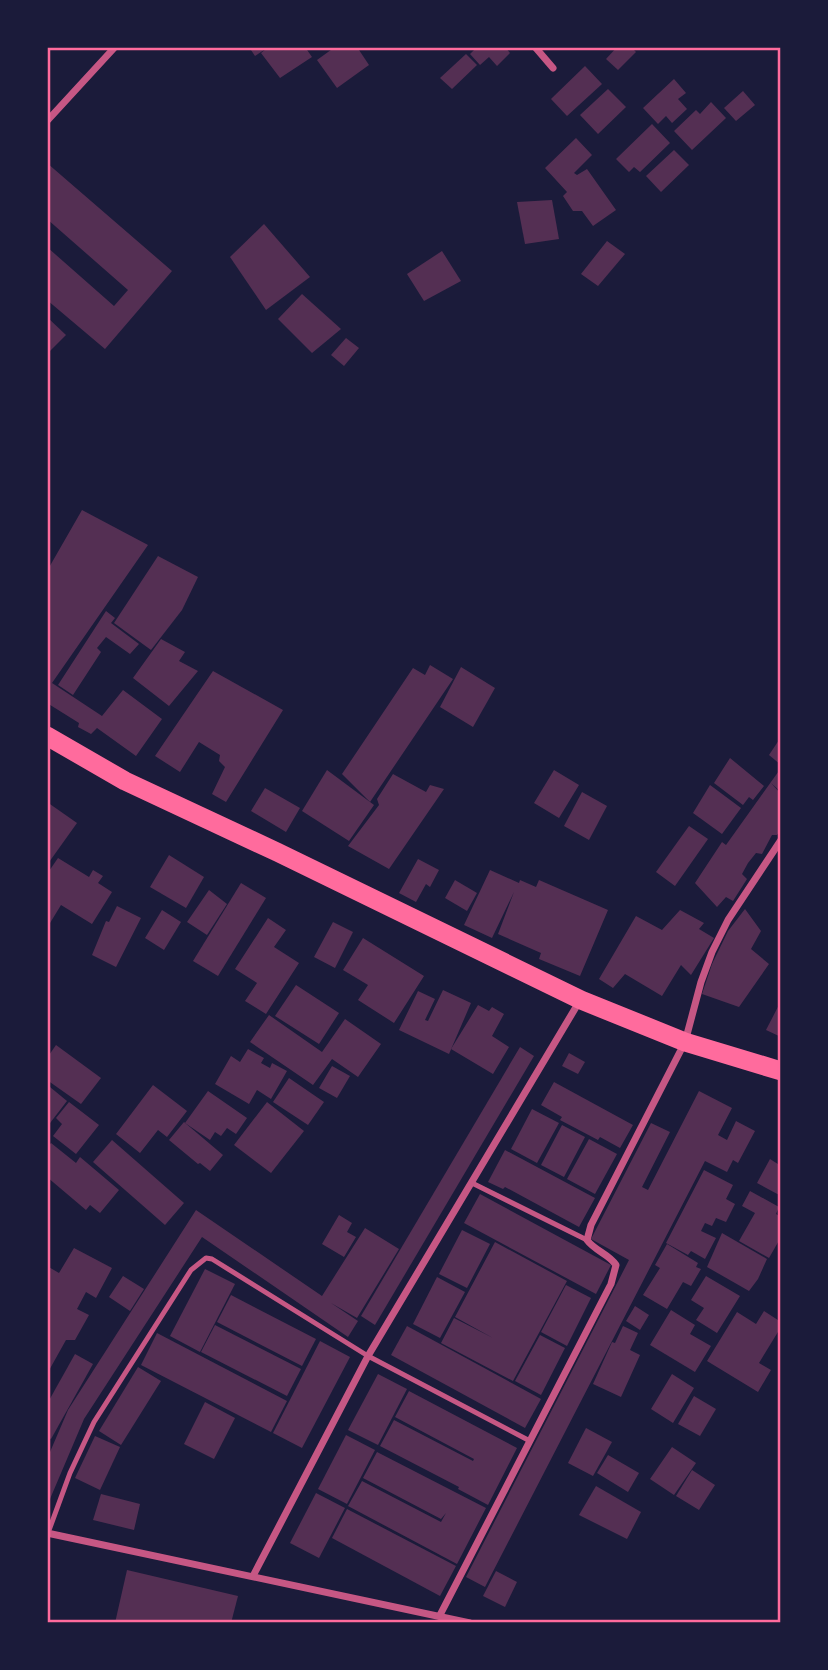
<svg xmlns="http://www.w3.org/2000/svg" width="828" height="1670" font-family="'IBM Plex Sans',sans-serif">
<rect width="100%" height="100%" fill="#1b1b3a"/>
<g fill="#542f53">
<polygon points="249,47 305,47 312,57 280,78 261,53 267,48 255,56"/>
<polygon points="335,47 357,47 369,65 337,88 317,60"/>
<polygon points="477,47 505,47 510,53 497,66 489,57 480,65 470,54"/>
<polygon points="617,47 631,47 636,52 618,70 606,59"/>
<polygon points="466,54 477,65 452,89 440,78"/>
<polygon points="585,66 602,84 567,116 551,99"/>
<polygon points="674,79 686,93 678,99 687,109 672,123 666,116 658,124 643,108"/>
<polygon points="608,89 626,107 598,134 580,115"/>
<polygon points="743,91 755,105 736,121 724,108"/>
<polygon points="711,102 726,118 692,150 674,131 696,110 700,114"/>
<polygon points="652,124 670,143 640,172 634,167 629,172 616,159"/>
<polygon points="576,138 592,155 574,173 577,175 587,169 616,210 593,226 582,211 573,211 563,196 567,192 545,168"/>
<polygon points="674,150 689,165 661,192 646,176"/>
<polygon points="47,163 172,271 105,349 47,300 47,247 114,306 128,290 47,219 49,213 47,211"/>
<polygon points="552,200 559,239 525,244 517,202"/>
<polygon points="264,224 310,277 266,310 230,257"/>
<polygon points="607,241 625,254 598,286 581,274"/>
<polygon points="442,251 461,281 424,301 407,274"/>
<polygon points="302,294 341,329 312,353 278,319"/>
<polygon points="47,317 66,335 47,354"/>
<polygon points="346,338 359,348 344,366 331,355"/>
<polygon points="82,510 148,545 52,683 102,716 123,690 162,719 136,756 97,728 91,734 78,727 79,723 47,703 47,571"/>
<polygon points="158,556 198,577 182,610 151,650 114,623"/>
<polygon points="106,611 115,618 111,623 139,644 130,654 106,637 97,648 101,652 73,695 58,685"/>
<polygon points="161,639 185,652 179,661 198,671 169,706 133,678"/>
<polygon points="430,665 453,679 370,802 342,774 413,668 425,675"/>
<polygon points="461,667 495,688 473,727 440,707"/>
<polygon points="213,671 283,710 226,802 212,794 225,767 219,761 220,755 199,742 180,772 155,756"/>
<polygon points="781,737 781,765 769,755"/>
<polygon points="730,758 764,786 753,800 749,797 743,805 714,783"/>
<polygon points="781,768 781,792 771,783 781,794 781,830 777,835 772,835 762,854 756,853 748,863 742,874 747,879 733,901 726,897 717,907 695,883 722,842 726,845"/>
<polygon points="327,770 374,805 349,841 302,811"/>
<polygon points="554,770 579,785 559,818 534,803"/>
<polygon points="393,774 426,792 430,785 444,789 389,869 348,846 379,805 377,799"/>
<polygon points="710,785 741,808 722,834 693,813"/>
<polygon points="265,788 300,808 286,832 251,811"/>
<polygon points="582,792 607,806 589,840 564,826"/>
<polygon points="47,802 77,823 47,865"/>
<polygon points="689,826 708,839 675,886 656,872"/>
<polygon points="169,855 204,877 186,908 150,887"/>
<polygon points="58,858 89,877 93,870 103,876 98,883 112,892 92,924 61,905 47,928 47,874"/>
<polygon points="418,859 439,870 430,887 426,884 416,902 399,893"/>
<polygon points="490,870 519,883 520,880 536,887 539,880 608,910 580,976 539,959 541,953 498,934 514,892 492,938 464,925"/>
<polygon points="455,880 477,893 467,911 445,898"/>
<polygon points="241,883 266,898 218,976 193,961"/>
<polygon points="209,890 227,904 207,935 187,922"/>
<polygon points="117,906 141,918 116,967 92,955 106,921 109,922"/>
<polygon points="745,909 761,931 751,949 769,964 739,1007 702,994 712,964 728,931"/>
<polygon points="162,910 181,922 164,950 145,938"/>
<polygon points="680,910 704,923 699,929 714,938 691,975 681,965 662,996 625,974 613,988 599,979 636,916 662,930"/>
<polygon points="268,918 286,930 274,947 299,963 266,1014 245,1001 257,983 235,969"/>
<polygon points="333,922 353,932 335,968 314,957"/>
<polygon points="363,938 424,976 394,1023 358,1000 368,985 343,970"/>
<polygon points="296,985 339,1013 319,1044 275,1016"/>
<polygon points="443,990 471,1003 449,1054 399,1030 418,991 435,999 425,1020 428,1021"/>
<polygon points="781,1001 781,1037 766,1030"/>
<polygon points="478,1005 489,1011 492,1007 504,1014 492,1036 509,1047 493,1074 451,1049"/>
<polygon points="269,1015 322,1052 345,1019 381,1044 358,1077 332,1059 313,1085 250,1042"/>
<polygon points="56,1045 101,1078 81,1104 47,1080 47,1058"/>
<polygon points="520,1047 534,1056 375,1325 361,1316"/>
<polygon points="248,1049 264,1058 261,1063 270,1068 272,1063 287,1071 271,1099 257,1090 249,1104 215,1084 231,1056 240,1062"/>
<polygon points="569,1053 585,1062 578,1074 562,1066"/>
<polygon points="332,1066 350,1076 337,1098 319,1088"/>
<polygon points="289,1078 324,1102 308,1125 273,1102"/>
<polygon points="554,1082 633,1125 620,1148 600,1137 598,1140 560,1120 562,1117 541,1105"/>
<polygon points="153,1085 187,1111 167,1137 158,1130 140,1153 116,1134"/>
<polygon points="50,1087 67,1101 47,1127 47,1090"/>
<polygon points="208,1091 247,1118 236,1134 227,1128 221,1136 215,1132 210,1140 185,1123"/>
<polygon points="699,1091 732,1108 718,1135 727,1140 736,1121 755,1131 738,1163 733,1160 727,1172 705,1161 485,1587 466,1577 629,1260 591,1239 651,1123 670,1132 642,1187 648,1190"/>
<polygon points="69,1102 99,1125 76,1154 53,1136 62,1124 56,1118"/>
<polygon points="267,1102 304,1131 271,1173 234,1145"/>
<polygon points="532,1109 559,1123 537,1163 511,1149"/>
<polygon points="184,1122 223,1155 210,1171 200,1163 198,1164 169,1140"/>
<polygon points="562,1125 585,1137 564,1177 541,1165"/>
<polygon points="589,1139 617,1154 595,1194 567,1179"/>
<polygon points="112,1140 184,1203 165,1225 93,1162"/>
<polygon points="51,1143 76,1163 80,1157 119,1190 100,1213 90,1205 86,1210 47,1177 47,1148"/>
<polygon points="505,1150 595,1198 579,1227 505,1187 503,1189 488,1182"/>
<polygon points="770,1159 781,1166 781,1196 757,1183"/>
<polygon points="704,1170 733,1185 726,1199 735,1204 726,1222 716,1218 712,1226 705,1223 701,1231 716,1238 705,1259 691,1251 688,1255 666,1243"/>
<polygon points="750,1191 779,1207 776,1214 781,1217 781,1237 769,1258 739,1241 755,1213 742,1206"/>
<polygon points="480,1194 611,1265 596,1294 464,1223"/>
<polygon points="196,1210 322,1296 365,1228 399,1249 357,1318 331,1303 358,1321 348,1337 202,1237 84,1419 50,1499 47,1497 47,1459 68,1410"/>
<polygon points="339,1215 352,1223 347,1232 356,1237 344,1257 322,1244"/>
<polygon points="462,1230 490,1244 467,1288 439,1274"/>
<polygon points="722,1233 767,1259 758,1279 749,1291 707,1267"/>
<polygon points="495,1242 567,1281 513,1381 441,1343 454,1318 493,1338 455,1317"/>
<polygon points="667,1244 698,1263 696,1267 701,1269 691,1286 683,1282 667,1309 643,1295 660,1268 655,1265"/>
<polygon points="74,1248 112,1268 96,1298 86,1292 77,1309 89,1315 75,1340 66,1340 47,1374 47,1266 59,1273"/>
<polygon points="205,1269 235,1284 200,1352 170,1336"/>
<polygon points="123,1276 144,1289 130,1311 109,1297"/>
<polygon points="706,1276 740,1296 717,1333 696,1320 704,1308 691,1300"/>
<polygon points="437,1277 465,1292 440,1338 413,1324"/>
<polygon points="566,1285 591,1298 567,1346 541,1332"/>
<polygon points="231,1295 316,1339 302,1366 217,1322"/>
<polygon points="635,1306 649,1315 640,1330 626,1321"/>
<polygon points="671,1310 695,1325 690,1334 711,1346 695,1372 650,1345"/>
<polygon points="764,1311 781,1322 781,1327 759,1363 771,1370 758,1392 707,1361 737,1312 756,1324"/>
<polygon points="215,1325 301,1369 287,1396 201,1352"/>
<polygon points="407,1326 541,1399 525,1428 391,1355"/>
<polygon points="623,1326 638,1333 630,1350 640,1355 621,1397 593,1384 612,1342 615,1343"/>
<polygon points="157,1333 287,1401 271,1432 141,1365"/>
<polygon points="540,1335 565,1348 541,1395 515,1381"/>
<polygon points="320,1341 350,1357 302,1448 273,1433"/>
<polygon points="75,1354 93,1364 51,1439 47,1437 47,1404"/>
<polygon points="138,1367 161,1381 121,1445 99,1431"/>
<polygon points="378,1374 407,1389 378,1445 348,1430"/>
<polygon points="672,1374 694,1388 673,1423 651,1409"/>
<polygon points="409,1391 517,1448 488,1505 458,1489 459,1487 380,1446 394,1420 473,1461 474,1459 395,1417"/>
<polygon points="694,1396 716,1409 700,1436 678,1424"/>
<polygon points="205,1402 235,1418 214,1459 184,1444"/>
<polygon points="586,1428 612,1442 593,1476 568,1463"/>
<polygon points="346,1435 375,1450 347,1504 318,1489"/>
<polygon points="95,1436 120,1447 100,1490 75,1478"/>
<polygon points="672,1447 696,1463 674,1495 650,1479"/>
<polygon points="377,1452 486,1508 457,1564 348,1506 362,1481 441,1522 446,1513 441,1519 363,1478"/>
<polygon points="608,1455 639,1473 628,1492 597,1473"/>
<polygon points="692,1470 715,1485 699,1510 676,1496"/>
<polygon points="596,1486 641,1512 627,1539 579,1515"/>
<polygon points="316,1493 345,1508 319,1558 290,1543"/>
<polygon points="101,1494 140,1504 134,1530 93,1520"/>
<polygon points="347,1509 456,1566 440,1596 332,1538"/>
<polygon points="127,1570 238,1596 231,1623 115,1623"/>
<polygon points="496,1571 517,1582 505,1607 483,1596"/>
</g>
<g fill="none" stroke-linecap="round" stroke-linejoin="round">
<g stroke="#c65784" stroke-width="5">
<polyline points="472,1183 587,1240"/>
<polyline points="48,1533 70,1473 94,1422 191,1270 206,1258 212,1259 368,1356 530,1441"/>
</g>
<g stroke="#c65784" stroke-width="7">
<polyline points="535,47 553,68"/>
<polyline points="47,121 115,47"/>
<polyline points="47,1533 470,1623"/>
<polyline points="253,1576 368,1356 579,1002"/>
<path d="M440 1615 611 1284 616 1265C609 1254 595 1251 587 1240L591 1225 685 1042 701 982 712 952 728 920 781 840"/>
</g>
<polyline stroke="#ff6b9d" stroke-width="19" points="47,736 125,781 277,852 581,1000 685,1042 781,1071"/>
</g>
<rect width="828" height="1670" fill="none" stroke="#1b1b3a" stroke-width="98"/>
<rect x="49" y="49" width="730" height="1572" fill="none" stroke="#ff6b9d" stroke-width="2.5"/>
</svg>
